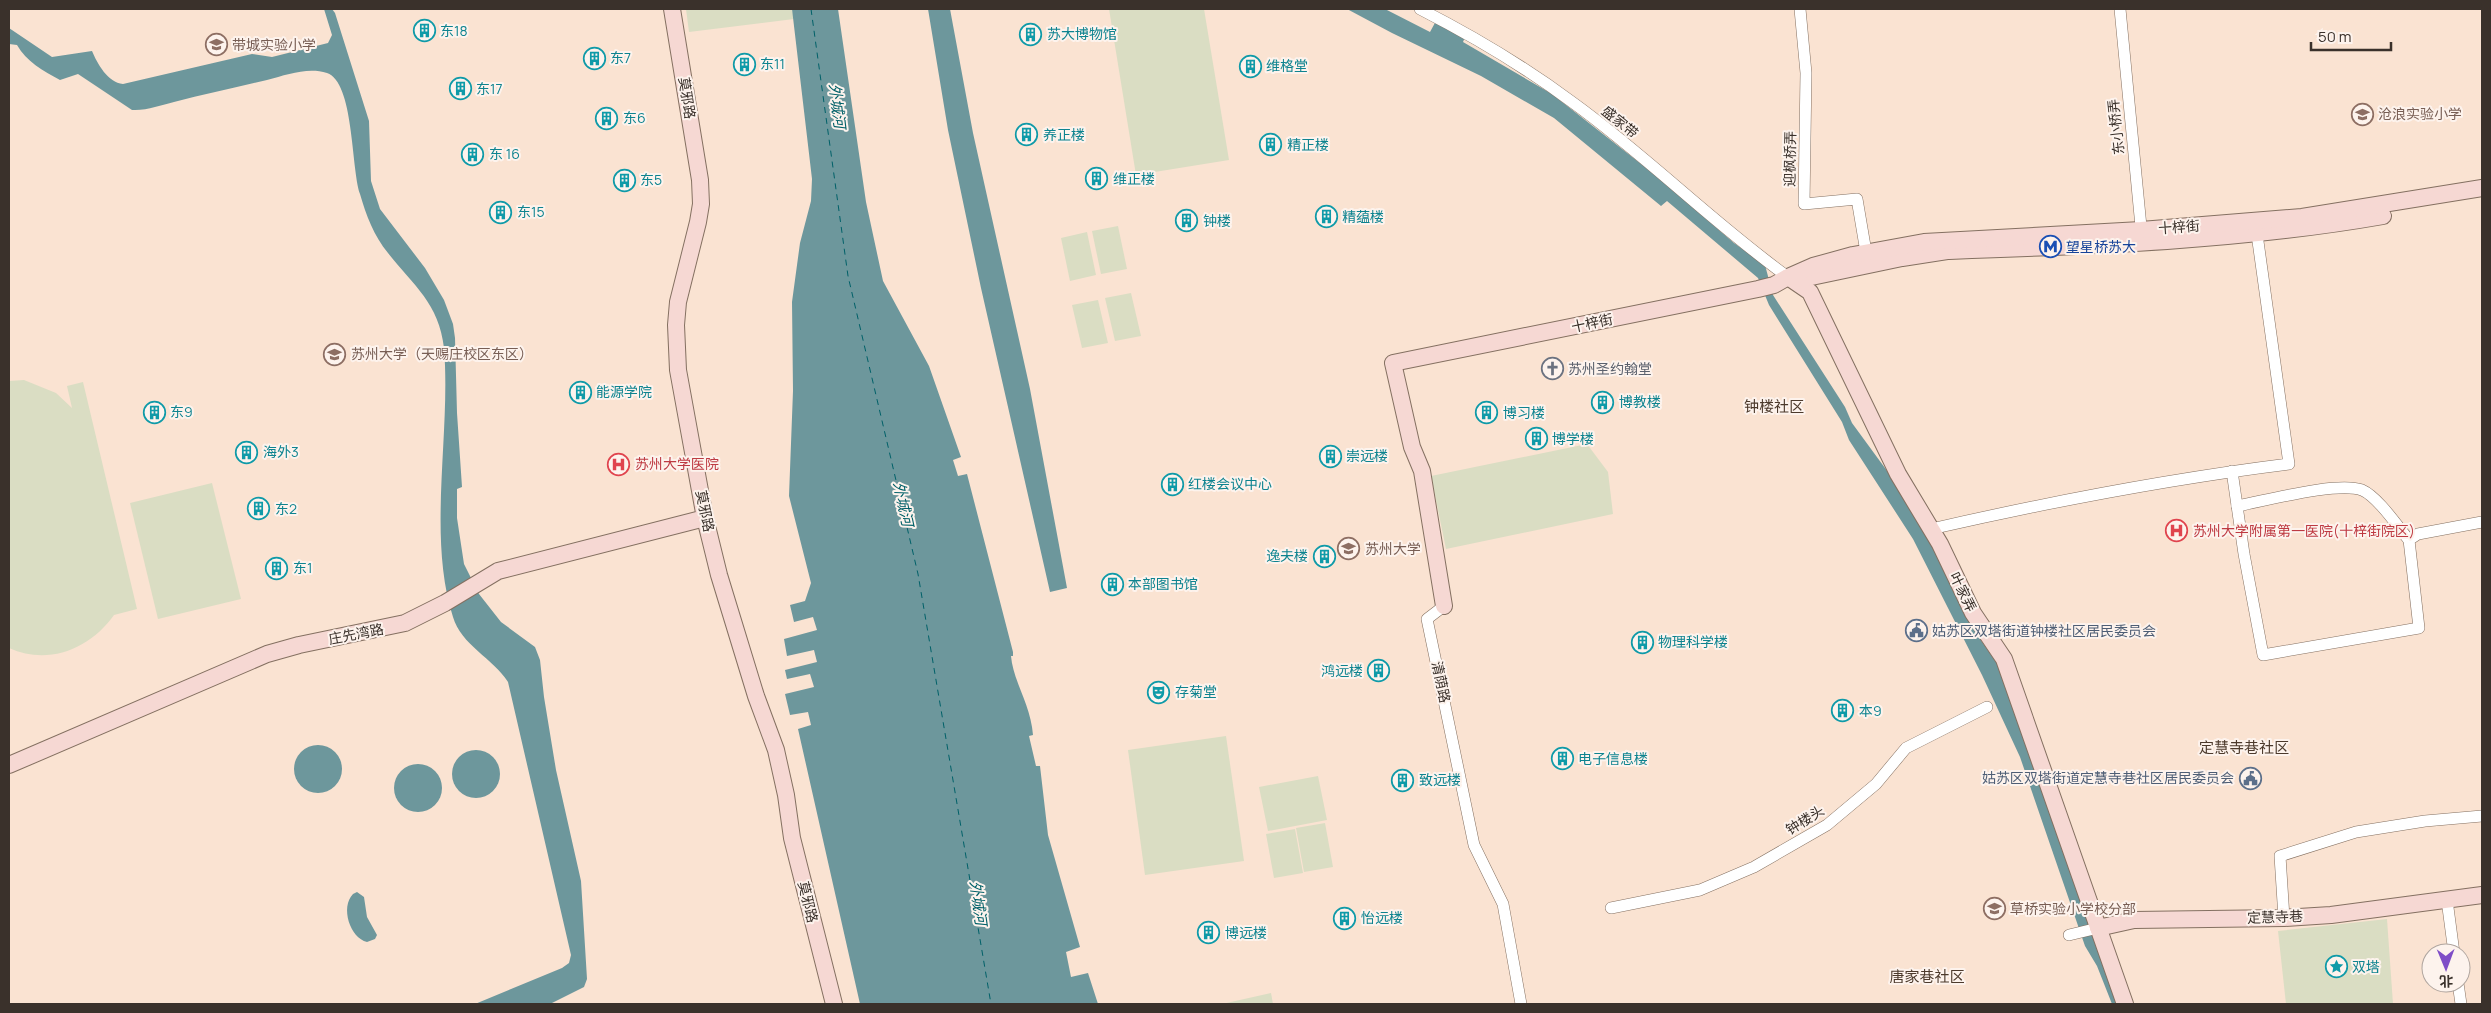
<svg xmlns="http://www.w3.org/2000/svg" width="2491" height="1013" font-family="Manrope,'Noto Sans SC',sans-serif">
<rect width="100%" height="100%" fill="#fae3d2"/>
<g fill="#daddc3">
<polygon points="686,9 792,9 794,19 689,32"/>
<polygon points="1109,9 1204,9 1229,160 1136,175"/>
<polygon points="1118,226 1127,269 1101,274 1092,231"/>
<polygon points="1087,232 1096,275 1070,281 1061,238"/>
<polygon points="1131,293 1141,336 1115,341 1105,298"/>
<polygon points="1098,300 1108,343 1082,348 1072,305"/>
<path d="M24 380 56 393 72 408 67 386 83 382 137 609 114 615C90 649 48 666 9 648V381Z"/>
<polygon points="1587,444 1608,472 1613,514 1446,549 1431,476"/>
<polygon points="212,483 241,599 158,619 130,503"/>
<polygon points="1226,736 1244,861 1145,875 1128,750"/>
<polygon points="1318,776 1327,820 1268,831 1259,787"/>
<polygon points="1325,823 1333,867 1304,872 1296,828"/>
<polygon points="1295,829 1303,873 1274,878 1266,834"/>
<polygon points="2387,919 2393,1004 2286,1004 2278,931"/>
<polygon points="1271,993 1273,1004 1222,1004"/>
</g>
<g fill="#6d979c">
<path d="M324 9H332L335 13 369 121 371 181 380 209 425 268 444 300 453 324 455 338 457 413 462 487 457 489V518L464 564 479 594 501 622 535 647 540 660 544 697 556 770 581 881 587 979 584 987 550 1004H475L562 968 569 963 571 955 508 682C493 658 461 645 453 617 427 536 451 434 444 348 439 303 413 285 388 253 374 236 366 215 360 194 351 167 354 82 327 73 307 67 287 75 267 80 237 87 205 94 174 102 161 105 146 111 132 110L78 74 60 80C43 71 26 61 17 45L9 44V28L52 57 92 51C97 63 108 83 123 84L252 54 272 57 328 43 332 35Z"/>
<path d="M792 9H838L866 202 883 281 929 366 961 457 953 460 958 476 967 474 1013 652V656H1011C1013 681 1031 705 1033 735L1029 736 1036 766H1040L1048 835 1080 947 1066 952 1071 977 1088 973 1098 1004H860L798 729 811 725 808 712 790 715 785 694 814 687 810 674 787 679 785 670 817 662 814 650 787 656 784 639 817 630 813 617 794 622 790 605 805 601 811 583 789 496 793 391 792 302 800 243 811 201 812 179Z"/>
<polygon points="928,9 950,9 973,133 1030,389 1067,588 1050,592 981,288 948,130"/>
<polygon points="1347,9 1385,9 1430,32 1436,21 1465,37 1463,42 1552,94 1659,178 1734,243 1765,265 1773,295 1845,407 1852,423 1923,520 1978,636 1998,665 2123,1004 2112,1004 2097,966 2085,946 2020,757 1982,675 1913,539 1849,440 1842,422 1769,305 1758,278 1667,201 1661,206 1554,118 1481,76 1392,33"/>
<circle cx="318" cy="769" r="24"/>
<circle cx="476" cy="774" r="24"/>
<circle cx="418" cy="788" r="24"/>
<path d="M357 892 364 897 367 917 377 935 375 939 367 942C350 938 340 907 353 894Z"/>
</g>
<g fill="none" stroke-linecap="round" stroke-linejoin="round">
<polyline stroke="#006068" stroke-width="1" stroke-dasharray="6 5" stroke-linecap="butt" points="811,9 848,276 918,574 991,1004"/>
<defs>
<g id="street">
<path d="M1420 9C1473 36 1525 67 1572 102 1647 156 1713 223 1788 277"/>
<polyline points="1800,9 1806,73 1804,204 1857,199 1866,252"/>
<polyline points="2120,9 2142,237"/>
<polyline points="2232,471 2244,554 2263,655 2419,628 2409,540 2418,534 2482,522"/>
<path d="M2237 506C2265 501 2337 481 2362 490 2378 497 2398 527 2409 540"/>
<path d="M1931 529C2049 502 2168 479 2289 464L2256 227"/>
<polyline points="1444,606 1427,619 1474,845 1503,904 1521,1004"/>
<polyline points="2447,900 2454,953"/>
<polyline points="1611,908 1700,890 1754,867 1827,825 1876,784 1906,748 1987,707"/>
<polyline points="2284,918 2280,856 2356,832 2425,821 2482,816"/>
<polyline points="2069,935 2098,928"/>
<polyline points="2458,983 2461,1004"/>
</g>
<g id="secondary">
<polyline points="672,9 700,180 701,204 698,222 678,302 676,325 678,370 705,518 719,575 756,696 776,750 786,795 792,838 834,1004"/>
<polyline points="1788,277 1810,292 1898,474 1940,544 1973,613 2004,659 2125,1004"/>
<path d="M1802 279 1902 258 1947 251C2092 246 2240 241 2383 216"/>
<polyline points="1444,606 1422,471 1412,447 1393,363 1758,289 1774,285 1788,277 1813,266 1853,255 1924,242 2141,230 2302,217 2482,188"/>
<polyline points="9,765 267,654 299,645 405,623 445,603 498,571 705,518"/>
<polyline points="2098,928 2134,920 2284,918 2331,915 2482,895"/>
</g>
</defs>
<use href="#street" stroke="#847061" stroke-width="12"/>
<use href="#secondary" stroke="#847061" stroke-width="18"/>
<use href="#street" stroke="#fff" stroke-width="11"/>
<use href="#secondary" stroke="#f6d8d3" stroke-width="16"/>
</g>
<defs>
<symbol id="building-ring" viewBox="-11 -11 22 22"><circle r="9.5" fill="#fdf3ed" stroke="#0f9aa8" stroke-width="1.5"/><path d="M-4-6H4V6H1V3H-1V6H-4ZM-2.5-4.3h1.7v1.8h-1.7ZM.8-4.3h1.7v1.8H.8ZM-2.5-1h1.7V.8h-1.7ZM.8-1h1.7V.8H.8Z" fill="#0f9aa8"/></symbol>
<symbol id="school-ring" viewBox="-11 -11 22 22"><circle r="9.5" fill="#fdf3ed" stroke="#8d6e63" stroke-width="1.5"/><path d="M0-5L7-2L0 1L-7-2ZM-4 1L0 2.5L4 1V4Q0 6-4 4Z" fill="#8d6e63"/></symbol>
<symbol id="metro-ring" viewBox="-11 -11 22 22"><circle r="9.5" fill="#fdf3ed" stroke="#1a4fb4" stroke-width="1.5"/><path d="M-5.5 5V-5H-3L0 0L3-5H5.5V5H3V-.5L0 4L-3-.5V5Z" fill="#1a4fb4"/></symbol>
<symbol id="university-ring" viewBox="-11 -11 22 22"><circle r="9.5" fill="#fdf3ed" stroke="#8d6e63" stroke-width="1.5"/><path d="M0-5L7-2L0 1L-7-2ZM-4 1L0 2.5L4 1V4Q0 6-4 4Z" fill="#8d6e63"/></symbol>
<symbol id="church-ring" viewBox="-11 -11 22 22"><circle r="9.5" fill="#fdf3ed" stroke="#6b7280" stroke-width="1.5"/><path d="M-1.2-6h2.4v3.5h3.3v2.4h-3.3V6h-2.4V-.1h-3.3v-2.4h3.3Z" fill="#6b7280"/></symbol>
<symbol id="hospital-ring" viewBox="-11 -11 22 22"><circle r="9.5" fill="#fdf3ed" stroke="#e0444e" stroke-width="1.5"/><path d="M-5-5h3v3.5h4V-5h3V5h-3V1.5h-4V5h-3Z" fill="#e0444e"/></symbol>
<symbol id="civic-ring" viewBox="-11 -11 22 22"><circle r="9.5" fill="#fdf3ed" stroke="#5c6f8a" stroke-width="1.5"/><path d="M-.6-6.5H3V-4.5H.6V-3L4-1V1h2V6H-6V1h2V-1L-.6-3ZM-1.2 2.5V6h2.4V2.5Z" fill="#5c6f8a"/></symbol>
<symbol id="theatre-ring" viewBox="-11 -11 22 22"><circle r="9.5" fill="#fdf3ed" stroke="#0f9aa8" stroke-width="1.5"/><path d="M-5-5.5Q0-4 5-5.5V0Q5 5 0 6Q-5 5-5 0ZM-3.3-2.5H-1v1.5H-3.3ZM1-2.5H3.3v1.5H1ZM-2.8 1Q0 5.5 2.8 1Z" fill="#0f9aa8"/></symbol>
<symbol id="sight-ring" viewBox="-11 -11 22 22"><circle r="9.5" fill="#fdf3ed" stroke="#0f9aa8" stroke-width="1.5"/><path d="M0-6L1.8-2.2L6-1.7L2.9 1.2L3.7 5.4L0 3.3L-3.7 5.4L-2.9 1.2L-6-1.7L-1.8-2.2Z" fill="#0f9aa8"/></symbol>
</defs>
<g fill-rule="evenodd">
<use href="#building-ring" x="412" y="18" width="25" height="25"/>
<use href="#building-ring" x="1018" y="22" width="25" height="25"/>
<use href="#school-ring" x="204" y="32" width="25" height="25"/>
<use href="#building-ring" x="582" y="46" width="25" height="25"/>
<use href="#building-ring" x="732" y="52" width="25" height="25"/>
<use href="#building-ring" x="1238" y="54" width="25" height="25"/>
<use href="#building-ring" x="448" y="76" width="25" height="25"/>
<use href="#school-ring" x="2350" y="102" width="25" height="25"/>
<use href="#building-ring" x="594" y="106" width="25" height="25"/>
<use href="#building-ring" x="1014" y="122" width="25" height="25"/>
<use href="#building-ring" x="1258" y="132" width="25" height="25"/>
<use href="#building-ring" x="460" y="142" width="25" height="25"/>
<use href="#building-ring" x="1084" y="166" width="25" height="25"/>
<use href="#building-ring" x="612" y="168" width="25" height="25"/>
<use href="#building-ring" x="488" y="200" width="25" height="25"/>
<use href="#building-ring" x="1314" y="204" width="25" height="25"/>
<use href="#building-ring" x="1174" y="208" width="25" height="25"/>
<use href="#metro-ring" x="2038" y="234" width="25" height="25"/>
<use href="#university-ring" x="322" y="342" width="25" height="25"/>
<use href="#church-ring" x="1540" y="356" width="25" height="25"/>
<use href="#building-ring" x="568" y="380" width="25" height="25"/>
<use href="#building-ring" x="1590" y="390" width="25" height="25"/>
<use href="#building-ring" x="142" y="400" width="25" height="25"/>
<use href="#building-ring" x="1474" y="400" width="25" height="25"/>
<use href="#building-ring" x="1524" y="426" width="25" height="25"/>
<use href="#building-ring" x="234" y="440" width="25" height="25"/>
<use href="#building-ring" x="1318" y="444" width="25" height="25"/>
<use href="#hospital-ring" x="606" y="452" width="25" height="25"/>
<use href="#building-ring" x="1160" y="472" width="25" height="25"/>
<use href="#building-ring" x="246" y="496" width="25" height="25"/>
<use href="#hospital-ring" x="2164" y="518" width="25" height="25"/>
<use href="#university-ring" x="1336" y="536" width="25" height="25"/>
<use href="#building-ring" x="1312" y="544" width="25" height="25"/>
<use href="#building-ring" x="264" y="556" width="25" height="25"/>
<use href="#building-ring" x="1100" y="572" width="25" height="25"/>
<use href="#civic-ring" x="1904" y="618" width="25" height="25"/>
<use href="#building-ring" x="1630" y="630" width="25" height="25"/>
<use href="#building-ring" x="1366" y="658" width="25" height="25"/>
<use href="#theatre-ring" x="1146" y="680" width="25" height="25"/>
<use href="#building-ring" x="1830" y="698" width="25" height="25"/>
<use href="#building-ring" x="1550" y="746" width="25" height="25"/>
<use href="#civic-ring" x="2238" y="766" width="25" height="25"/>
<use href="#building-ring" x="1390" y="768" width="25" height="25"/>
<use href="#school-ring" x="1982" y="896" width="25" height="25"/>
<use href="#building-ring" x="1332" y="906" width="25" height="25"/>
<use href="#building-ring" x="1196" y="920" width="25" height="25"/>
<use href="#sight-ring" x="2324" y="954" width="25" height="25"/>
</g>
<g text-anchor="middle" stroke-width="4" stroke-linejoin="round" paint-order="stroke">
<g font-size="14" fill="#0d838f" stroke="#fdf3ed" text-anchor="start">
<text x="440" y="36">东18</text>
<text x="1047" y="39">苏大博物馆</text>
<text x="610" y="63">东7</text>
<text x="760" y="69">东11</text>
<text x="1266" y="71">维格堂</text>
<text x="476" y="94">东17</text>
<text x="623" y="123">东6</text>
<text x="1043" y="140">养正楼</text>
<text x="1287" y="150">精正楼</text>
<text x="489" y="159">东 16</text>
<text x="1113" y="184">维正楼</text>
<text x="640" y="185">东5</text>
<text x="517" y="217">东15</text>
<text x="1342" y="222">精蕴楼</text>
<text x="1203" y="226">钟楼</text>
<text x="596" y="397">能源学院</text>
<text x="1619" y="407">博教楼</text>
<text x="170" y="417">东9</text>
<text x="1503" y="418">博习楼</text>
<text x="1552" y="444">博学楼</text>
<text x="263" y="457">海外3</text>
<text x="1346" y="461">崇远楼</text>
<text x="1188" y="489">红楼会议中心</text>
<text x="275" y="514">东2</text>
<text x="1308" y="561" text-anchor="end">逸夫楼</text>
<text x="293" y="573">东1</text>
<text x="1128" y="589">本部图书馆</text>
<text x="1658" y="647">物理科学楼</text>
<text x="1363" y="676" text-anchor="end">鸿远楼</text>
<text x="1175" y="697">存菊堂</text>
<text x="1859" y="716">本9</text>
<text x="1578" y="764">电子信息楼</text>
<text x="1419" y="785">致远楼</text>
<text x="1361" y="923">怡远楼</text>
<text x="1225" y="938">博远楼</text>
<text x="2352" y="972">双塔</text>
</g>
<g font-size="14" fill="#785e54" stroke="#fdf3ed" text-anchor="start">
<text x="232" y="50">带城实验小学</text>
<text x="2378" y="119">沧浪实验小学</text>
<text x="351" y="359">苏州大学（天赐庄校区东区）</text>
<text x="1365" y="554">苏州大学</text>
<text x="2010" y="914">草桥实验小学校分部</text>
</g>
<g font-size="14" fill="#3a312b" stroke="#fdf3ed">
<text transform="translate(687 98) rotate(81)" y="5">莫邪路</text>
<text transform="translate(1620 122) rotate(39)" y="5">盛家带</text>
<text transform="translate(2116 127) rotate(-96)" y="5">东小桥弄</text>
<text transform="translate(1790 159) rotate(-89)" y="5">迎枫桥弄</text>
<text transform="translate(2179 227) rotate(-4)" y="5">十梓街</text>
<text transform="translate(1592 323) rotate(-12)" y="5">十梓街</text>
<text transform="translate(705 511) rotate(78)" y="5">莫邪路</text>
<text transform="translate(1963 592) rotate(64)" y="5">叶家弄</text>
<text transform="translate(356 634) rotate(-11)" y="5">庄先湾路</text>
<text transform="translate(1441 682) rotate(78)" y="5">清荫路</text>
<text transform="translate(1805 820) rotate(-32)" y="5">钟楼头</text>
<text transform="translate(808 902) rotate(76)" y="5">莫邪路</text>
<text transform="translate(2275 917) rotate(-2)" y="5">定慧寺巷</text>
</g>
<g font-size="14" fill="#164399" stroke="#fdf3ed" text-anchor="start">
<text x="2066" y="252">望星桥苏大</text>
</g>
<g font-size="14" fill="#5b616d" stroke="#fdf3ed" text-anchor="start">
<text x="1568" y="374">苏州圣约翰堂</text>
</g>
<g font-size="14" fill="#be3a42" stroke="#fdf3ed" text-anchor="start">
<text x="635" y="469">苏州大学医院</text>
<text x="2193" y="536">苏州大学附属第一医院(十梓街院区)</text>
</g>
<g font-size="14" fill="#4e5e75" stroke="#fdf3ed" text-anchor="start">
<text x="1932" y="636">姑苏区双塔街道钟楼社区居民委员会</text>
<text x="2234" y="783" text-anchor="end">姑苏区双塔街道定慧寺巷社区居民委员会</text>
</g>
<g font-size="15" font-style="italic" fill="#006068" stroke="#fdf3ed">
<text transform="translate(837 106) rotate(83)" y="5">外城河</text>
<text transform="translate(903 504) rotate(78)" y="5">外城河</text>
<text transform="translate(978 903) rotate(82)" y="5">外城河</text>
</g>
<g font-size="15" fill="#4c3a2c" stroke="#fdf3ed">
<text x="1774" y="412">钟楼社区</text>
<text x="2244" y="753">定慧寺巷社区</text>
<text x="1927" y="982">唐家巷社区</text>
</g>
</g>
<rect width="2491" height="1013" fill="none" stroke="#3a312b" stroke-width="20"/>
<g transform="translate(2446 968) rotate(179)"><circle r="24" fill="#fdf3ed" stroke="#afa59f"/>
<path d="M0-4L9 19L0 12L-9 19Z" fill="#7f4ec7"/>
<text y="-8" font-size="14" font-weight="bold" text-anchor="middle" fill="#3a312b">北</text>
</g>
<path d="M2311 42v8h80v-8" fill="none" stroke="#3a312b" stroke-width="2.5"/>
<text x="2318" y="42" font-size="15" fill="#3a312b" stroke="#fdf3ed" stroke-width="4" paint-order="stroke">50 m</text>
</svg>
